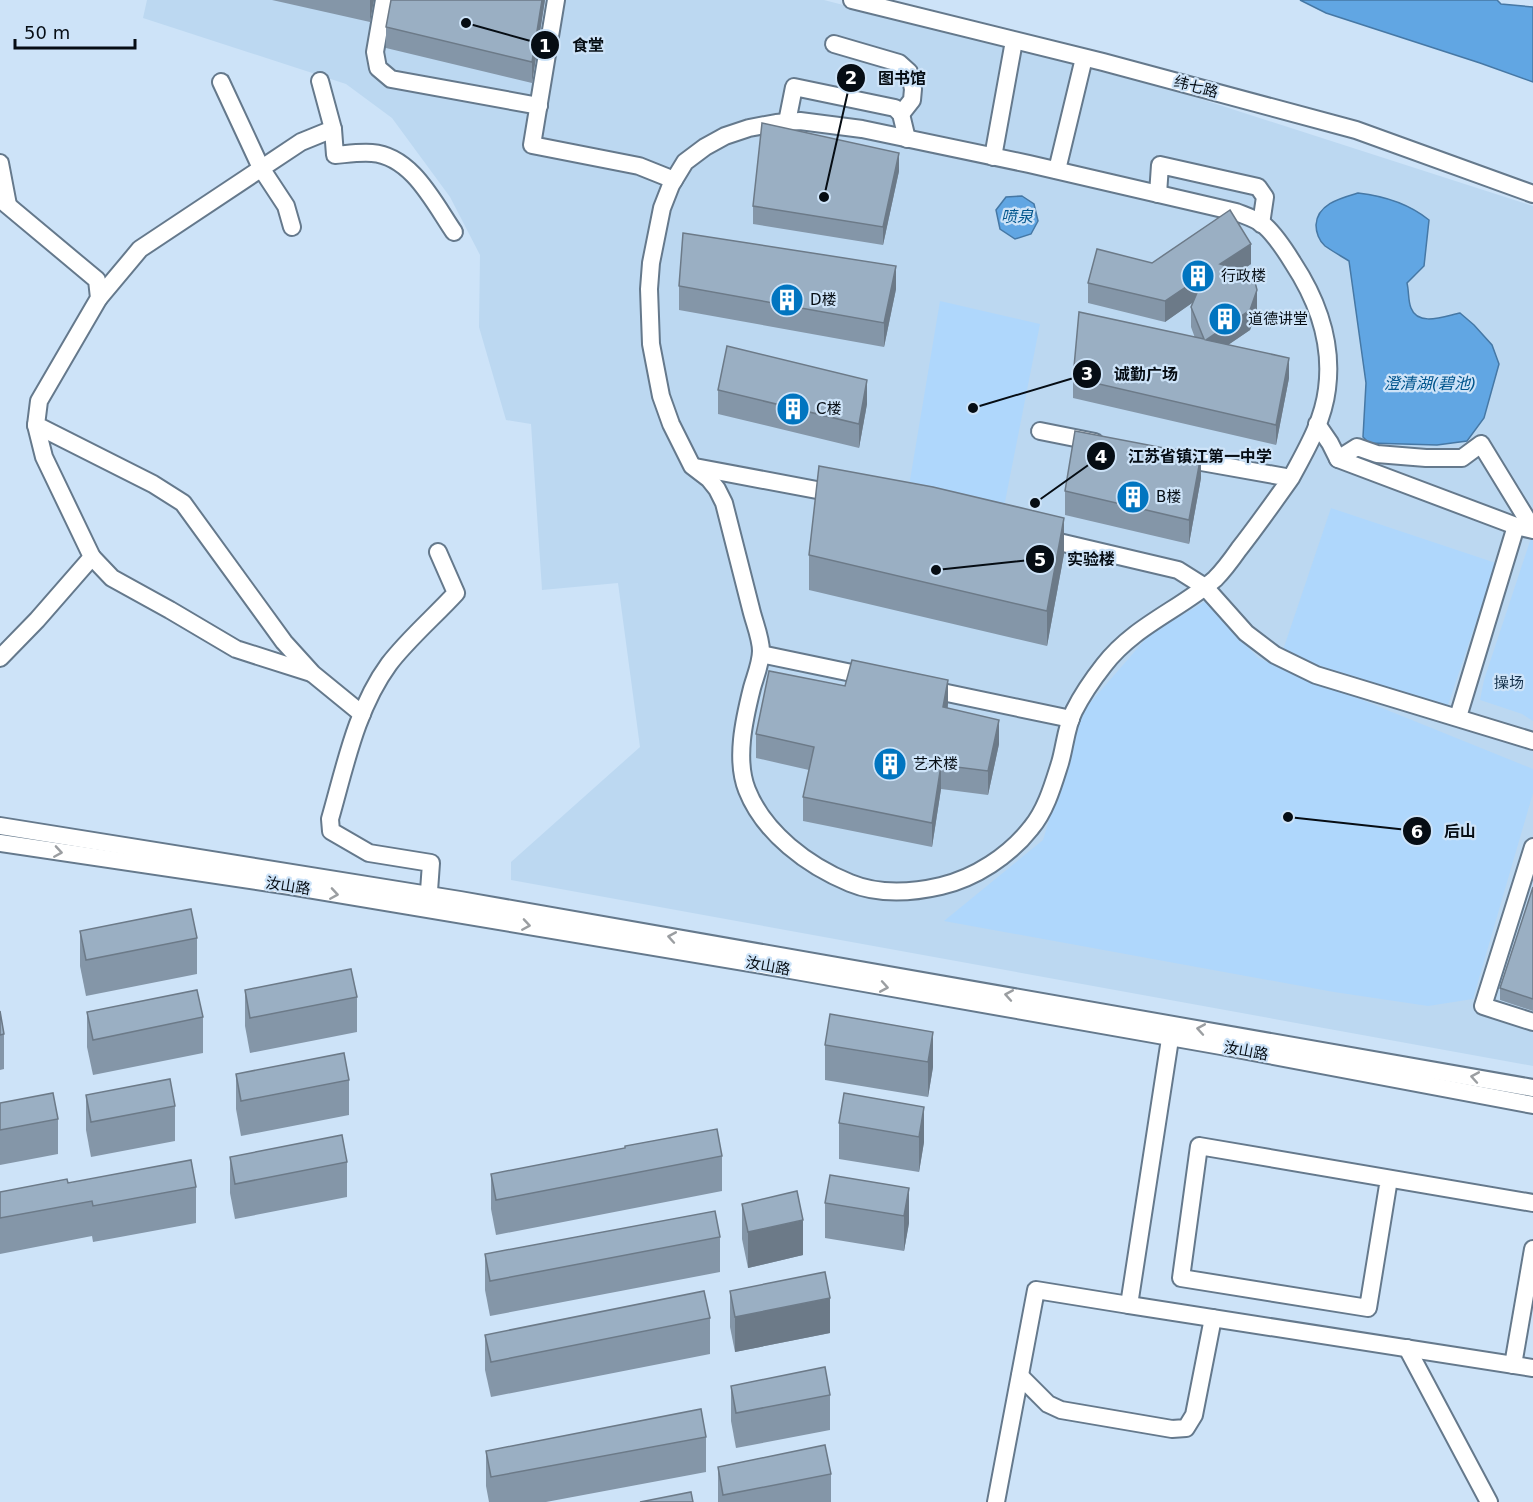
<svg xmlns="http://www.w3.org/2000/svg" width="1533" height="1502" font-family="'DejaVu Sans','Noto Sans SC',sans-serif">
<rect width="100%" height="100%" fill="#cde3f8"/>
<polygon fill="#bcd8f1" points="147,0 824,0 1176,91 1533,206 1533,1066 511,880 511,862 640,747 618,583 542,590 531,424 506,420 479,327 480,255 450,197 392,118 346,84 143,18"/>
<g fill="#afd7fc">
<polygon points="940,301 1040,324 1003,512 908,492"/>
<polygon points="1331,508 1496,563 1447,708 1282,653"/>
<polygon points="1533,532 1533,721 1522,714 1480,700 1484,680"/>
<polygon points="1206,601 1258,658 1533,769 1533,793 1473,999 1428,1006 1334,992 944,921 1043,840 1082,712 1150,634"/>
</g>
<g fill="#61a6e3" stroke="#4678a5" stroke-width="1.5">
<polygon points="1300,0 1497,0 1501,4 1533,7 1533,82 1480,63 1326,13"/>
<path d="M1358 193C1384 196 1408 203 1429 220L1424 266 1407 283C1409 291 1408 301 1411 308 1418 327 1445 316 1460 313L1474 325 1492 345 1499 364 1484 418 1467 441 1437 445 1369 443 1363 437 1366 383 1349 261C1341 256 1332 251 1325 246 1319 241 1316 232 1316 225 1317 204 1341 198 1358 193Z"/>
<polygon points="1022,196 1034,204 1038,221 1031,234 1015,239 1000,229 996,210 1006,197"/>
</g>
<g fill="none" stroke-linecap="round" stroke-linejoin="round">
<defs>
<g id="minor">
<polyline points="384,0 375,52 378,68 391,79 539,106"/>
<polyline points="556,0 532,145 639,166 674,180"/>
<polyline points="852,0 1103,62 1356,130 1533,194"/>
<polyline points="834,44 899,63 909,72 913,89 912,100 901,114"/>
<polyline points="221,82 261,168 286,206 292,227"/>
<polyline points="787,122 794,87 895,108 901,114 907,139"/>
<path d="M333 129 335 155C347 154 360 152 372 153 412 156 434 203 454 232"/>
<polyline points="993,157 1014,41"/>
<polyline points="0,163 8,205"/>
<polyline points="1057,170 1084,58"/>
<polyline points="1158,194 1160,165 1258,187 1265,197 1261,224"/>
<polyline points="0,199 97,280 99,298 39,401 36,425 153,484 183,503 284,642 313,674 362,714"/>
<polyline points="99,298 140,249 301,142 333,129 320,81"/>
<polyline points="1317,424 1330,443 1338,459 1516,526 1533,530"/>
<polyline points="1040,431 1095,442"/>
<path d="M1179 458 1291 478C1306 450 1323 422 1327 389 1333 343 1318 301 1293 263 1285 250 1276 236 1265 226 1257 219 1246 216 1236 212L1029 164 862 129 800 121 776 123 749 128 725 136 705 147 685 162 671 185 662 208 651 263 649 289 651 344 661 396 671 424 692 466 709 479 717 489 724 503C733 538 742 574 751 609 754 622 761 638 761 651 761 663 755 677 752 688 744 720 735 760 747 790 764 833 808 866 850 883 879 895 911 893 941 886 975 878 1009 856 1031 828 1046 810 1053 785 1060 763 1065 746 1066 727 1074 711 1082 695 1093 679 1104 665 1134 626 1179 610 1215 579 1224 570 1232 559 1239 549 1257 526 1274 502 1291 478"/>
<polyline points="1338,459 1357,447 1377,454 1426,458 1462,458 1481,444 1533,529"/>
<polyline points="695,467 838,494"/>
<polyline points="1042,538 1178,570 1205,587 1246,633 1275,655 1316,675 1533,741"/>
<polyline points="92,557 112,578 170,610 236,649 311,673"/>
<polyline points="761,654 871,677"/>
<polyline points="0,658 37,620 92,557 44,457 36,425"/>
<polyline points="928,689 1071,719"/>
<polyline points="1458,717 1516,526"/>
<polyline points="0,826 460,900 1533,1088"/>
<polyline points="0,843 290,886 779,968 1221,1046 1533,1105"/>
<polyline points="1533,847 1483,1006 1533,1022"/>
<path d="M428 905 431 863 369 853 331 831 330 819C345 767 356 709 389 664 407 640 436 615 456 593L438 552"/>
<polyline points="1389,1179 1368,1308 1181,1278 1199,1146 1533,1203"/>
<polyline points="1129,1305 1533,1368"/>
<polyline points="1407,1348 1489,1502"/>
<polyline points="1513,1365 1533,1249"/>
<polyline points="1020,1376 1048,1404 1061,1410 1172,1429 1186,1428 1194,1415 1213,1318"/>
<polyline points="996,1502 1036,1290 1129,1305 1170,1039"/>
</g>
</defs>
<use href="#minor" stroke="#65798c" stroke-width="20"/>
<use href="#minor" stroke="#fff" stroke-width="16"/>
</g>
<g fill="#8496a8">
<polygon points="272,0 374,0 370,22"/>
<polygon points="545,0 532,83 386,48 386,27"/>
<polygon points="899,171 883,245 753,224 753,206"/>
<polygon points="1152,263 1251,264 1241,271 1257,310 1250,330 1228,345 1289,378 1276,445 1073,398 1073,378 1195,338 1191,327 1191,307 1193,302 1165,322 1088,303 1088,283"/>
<polygon points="679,286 896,289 884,347 679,310"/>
<polygon points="718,390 867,404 859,448 718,414"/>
<polygon points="1201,478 1189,544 1065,515 1065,491"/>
<polygon points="1064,554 1047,646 809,590 809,555"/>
<polygon points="948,704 948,708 999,744 988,795 941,789 932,847 803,821 803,797 809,770 756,758 756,734"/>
<polygon points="1533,887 1533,1011 1500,1000 1500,988"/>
<polygon points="80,931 197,938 197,974 86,996 80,966"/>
<polygon points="245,990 357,997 357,1032 250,1053 245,1026"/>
<polygon points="0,1011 4,1034 4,1069 0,1070"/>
<polygon points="87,1012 203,1017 203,1053 93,1075 87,1047"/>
<polygon points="933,1032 933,1067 928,1097 825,1080 825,1045"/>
<polygon points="236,1074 349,1080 349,1115 241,1136 236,1109"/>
<polygon points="86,1095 175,1106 175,1141 91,1157 86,1130"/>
<polygon points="0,1103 58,1119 58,1154 0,1165"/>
<polygon points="924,1107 924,1142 919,1172 839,1159 839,1123"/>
<polygon points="722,1156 722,1191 496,1235 491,1209 491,1174"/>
<polygon points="230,1157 347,1162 347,1197 235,1219 230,1193"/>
<polygon points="68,1183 196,1187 196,1223 93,1242 92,1236 0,1254 0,1192"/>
<polygon points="909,1188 909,1223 904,1251 825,1238 825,1203"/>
<polygon points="742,1204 803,1255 748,1268 742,1239"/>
<polygon points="720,1237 720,1272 490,1316 485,1290 485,1254"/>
<polygon points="730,1291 830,1333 735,1352 730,1327"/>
<polygon points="710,1318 710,1354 491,1397 485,1370 485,1335"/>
<polygon points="731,1386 830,1395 830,1430 736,1448 731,1421"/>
<polygon points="706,1437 706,1472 546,1502 489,1502 486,1486 486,1451"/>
<polygon points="718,1467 831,1474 831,1502 718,1502"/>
</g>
<g fill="#6c7a88">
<polygon points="370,0 374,0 370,22"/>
<polygon points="542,0 545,0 532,83 532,62"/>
<polygon points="899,153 899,171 883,245 883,227"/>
<polygon points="1251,244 1251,264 1220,285 1220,264"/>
<polygon points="896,266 896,289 884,347 884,323"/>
<polygon points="1205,274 1205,294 1165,322 1165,301"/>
<polygon points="1257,290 1257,310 1250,330 1206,360 1206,340"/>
<polygon points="1289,358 1289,378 1276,445 1276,425"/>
<polygon points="867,380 867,404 859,448 859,424"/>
<polygon points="1201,455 1201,478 1189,544 1189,520"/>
<polygon points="1064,518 1064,554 1047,646 1047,611"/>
<polygon points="948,680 948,704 943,731 943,707"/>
<polygon points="999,720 999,744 988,795 988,771"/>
<polygon points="941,765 941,789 932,847 932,823"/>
<polygon points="933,1032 933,1067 928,1097 928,1062"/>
<polygon points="924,1107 924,1142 919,1172 919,1137"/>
<polygon points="909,1188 909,1223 904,1251 904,1216"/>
<polygon points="803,1220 803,1255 748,1268 748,1232"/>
<polygon points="830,1298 830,1333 735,1352 735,1317"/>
</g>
<g fill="#9aafc3" stroke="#6c7a88" stroke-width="1.5">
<polygon points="391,0 542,0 532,62 386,27"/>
<polygon points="762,123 899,153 883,227 753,206"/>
<polygon points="1230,210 1251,244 1220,264 1253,274 1257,290 1250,310 1206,340 1289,358 1276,425 1073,378 1079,312 1204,339 1191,307 1205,274 1165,301 1088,283 1097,249 1152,263"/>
<polygon points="683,233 896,266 884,323 679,286"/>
<polygon points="727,346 867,380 859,424 718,390"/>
<polygon points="1075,431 1201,455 1189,520 1065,491"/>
<polygon points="819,466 933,487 1064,518 1047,611 809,555"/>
<polygon points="852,660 948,680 943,707 999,720 988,771 941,765 932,823 803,797 814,747 756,734 769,671 845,686"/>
<polygon points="1533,887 1533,999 1500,988"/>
<polygon points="191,909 197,938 86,960 80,931"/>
<polygon points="351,969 357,997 250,1018 245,990"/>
<polygon points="197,990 203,1017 93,1040 87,1012"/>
<polygon points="0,1011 4,1034 0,1035"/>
<polygon points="830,1014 933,1032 928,1062 825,1045"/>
<polygon points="344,1053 349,1080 241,1101 236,1074"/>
<polygon points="170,1079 175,1106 91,1122 86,1095"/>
<polygon points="53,1093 58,1119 0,1130 0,1103"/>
<polygon points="844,1093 924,1107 919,1137 839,1123"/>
<polygon points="717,1129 722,1156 496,1200 491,1174 625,1148 625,1146"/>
<polygon points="342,1135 347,1162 235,1184 230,1157"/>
<polygon points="191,1160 196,1187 93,1206 92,1201 0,1218 0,1192 67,1179 68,1183"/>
<polygon points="830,1175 909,1188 904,1216 825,1203"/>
<polygon points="797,1191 803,1220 748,1232 742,1204"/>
<polygon points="715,1211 720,1237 490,1281 485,1254"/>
<polygon points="825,1272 830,1298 735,1317 730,1291"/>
<polygon points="704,1291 710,1318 491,1362 485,1335"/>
<polygon points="825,1367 830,1395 736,1413 731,1386"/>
<polygon points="701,1409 706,1437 491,1477 486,1451"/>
<polygon points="825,1445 831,1474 723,1495 718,1467"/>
<polygon points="691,1492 693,1502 640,1502"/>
</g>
<defs><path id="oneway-chevron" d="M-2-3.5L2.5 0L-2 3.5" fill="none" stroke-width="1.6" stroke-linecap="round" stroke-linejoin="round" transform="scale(1.5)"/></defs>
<g stroke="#9b9ea1">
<use href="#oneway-chevron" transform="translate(58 852) rotate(9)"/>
<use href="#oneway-chevron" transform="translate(334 894) rotate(9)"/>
<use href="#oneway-chevron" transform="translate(526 925) rotate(9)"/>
<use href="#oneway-chevron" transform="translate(672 937) rotate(-170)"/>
<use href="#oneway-chevron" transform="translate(884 987) rotate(10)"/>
<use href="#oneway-chevron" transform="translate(1009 995) rotate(-170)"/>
<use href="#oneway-chevron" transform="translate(1201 1029) rotate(-170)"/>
<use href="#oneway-chevron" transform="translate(1475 1077) rotate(-170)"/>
</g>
<defs>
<symbol id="building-disc" viewBox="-11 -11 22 22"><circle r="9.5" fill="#0175c0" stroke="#cde3f8"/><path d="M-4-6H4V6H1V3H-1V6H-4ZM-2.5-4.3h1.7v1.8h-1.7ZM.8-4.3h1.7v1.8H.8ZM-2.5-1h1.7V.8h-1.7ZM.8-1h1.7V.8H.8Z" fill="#fff"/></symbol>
</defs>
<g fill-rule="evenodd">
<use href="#building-disc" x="1179" y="257" width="38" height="38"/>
<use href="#building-disc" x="768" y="281" width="38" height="38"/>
<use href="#building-disc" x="1206" y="300" width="38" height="38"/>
<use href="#building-disc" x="774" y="390" width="38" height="38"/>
<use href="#building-disc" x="1114" y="478" width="38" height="38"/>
<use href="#building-disc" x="871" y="745" width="38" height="38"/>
</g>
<g text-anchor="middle" stroke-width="4.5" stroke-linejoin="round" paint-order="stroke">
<g font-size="15" fill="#060d14" stroke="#cde3f8">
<text transform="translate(1196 87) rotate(15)" y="5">纬七路</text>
<text transform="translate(288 886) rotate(9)" y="5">汝山路</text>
<text transform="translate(768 966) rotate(10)" y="5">汝山路</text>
<text transform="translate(1246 1051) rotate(10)" y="5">汝山路</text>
</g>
<g font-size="15" fill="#060d14" stroke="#cde3f8" text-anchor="start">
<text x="1221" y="281">行政楼</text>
<text x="810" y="305">D楼</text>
<text x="1248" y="324">道德讲堂</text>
<text x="816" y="414">C楼</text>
<text x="1156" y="502">B楼</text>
<text x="913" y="769">艺术楼</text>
</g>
<g font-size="15" fill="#15324c" stroke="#cde3f8">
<text x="1509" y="688">操场</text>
</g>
<g font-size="16" font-style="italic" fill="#00558d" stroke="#cde3f8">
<text x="1017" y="222">喷泉</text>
<text x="1430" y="389">澄清湖(碧池)</text>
</g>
</g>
<path fill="none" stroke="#060d14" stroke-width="2" d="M466 23L545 45M824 197L851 78M973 408L1087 374M1035 503L1101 456M936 570L1040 559M1288 817L1417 831"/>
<g fill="#060d14" stroke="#cde3f8" stroke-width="2">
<circle cx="466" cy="23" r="6"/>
<circle cx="824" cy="197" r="6"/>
<circle cx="973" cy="408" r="6"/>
<circle cx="1035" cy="503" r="6"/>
<circle cx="936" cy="570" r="6"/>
<circle cx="1288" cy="817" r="6"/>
<circle cx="545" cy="45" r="15"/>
<circle cx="851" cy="78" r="15"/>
<circle cx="1087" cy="374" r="15"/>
<circle cx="1101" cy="456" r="15"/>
<circle cx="1040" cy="559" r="15"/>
<circle cx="1417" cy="831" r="15"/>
</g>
<g font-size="18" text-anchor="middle" font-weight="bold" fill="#fff">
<text x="545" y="52">1</text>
<text x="851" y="84">2</text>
<text x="1087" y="380">3</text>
<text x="1101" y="463">4</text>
<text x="1040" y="566">5</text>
<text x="1417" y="838">6</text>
</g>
<g font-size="16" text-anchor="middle" font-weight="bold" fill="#060d14" stroke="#cde3f8" stroke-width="4.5" stroke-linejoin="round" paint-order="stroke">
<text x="588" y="51">食堂</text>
<text x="902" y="84">图书馆</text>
<text x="1146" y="380">诚勤广场</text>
<text x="1200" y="462">江苏省镇江第一中学</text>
<text x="1091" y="565">实验楼</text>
<text x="1460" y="837">后山</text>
</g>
<path d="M15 39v9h120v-9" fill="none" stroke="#060d14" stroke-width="3"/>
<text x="24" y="39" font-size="18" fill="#060d14" stroke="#cde3f8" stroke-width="4.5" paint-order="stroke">50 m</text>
</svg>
